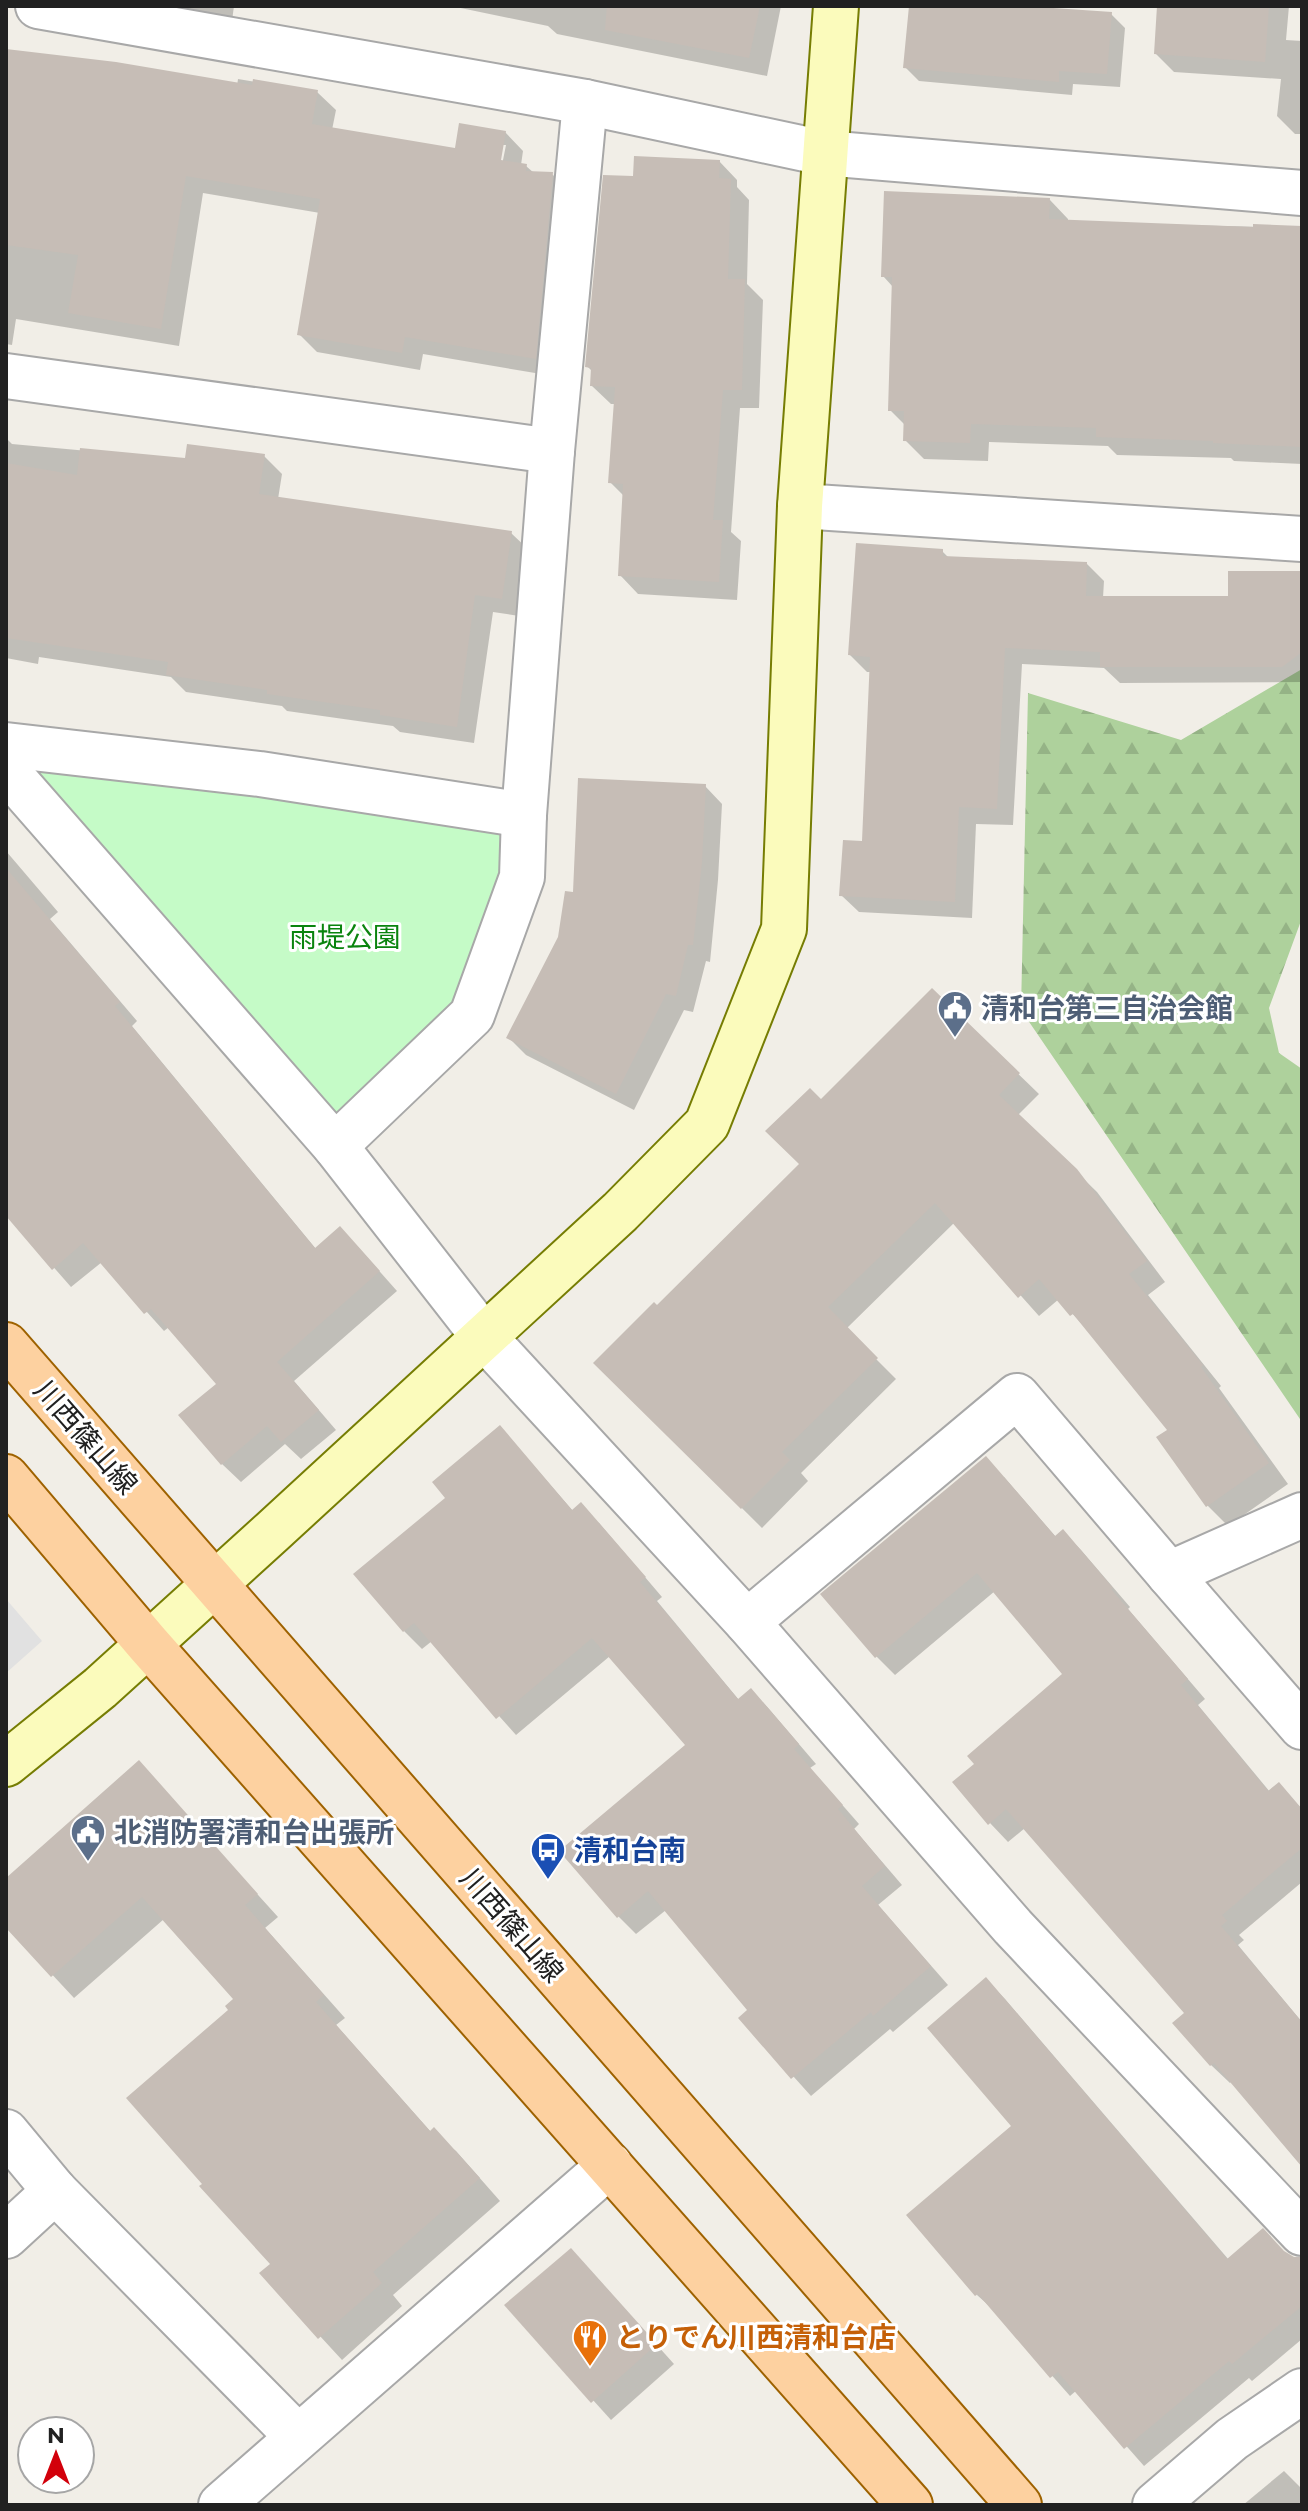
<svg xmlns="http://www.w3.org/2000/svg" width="1308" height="2511" font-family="Montserrat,'Noto Sans JP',sans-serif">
<defs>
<pattern id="forest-firs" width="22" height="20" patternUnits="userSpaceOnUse" patternTransform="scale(2)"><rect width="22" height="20" fill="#aed19c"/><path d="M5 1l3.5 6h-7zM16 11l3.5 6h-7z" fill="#95b386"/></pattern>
</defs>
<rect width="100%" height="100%" fill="#f1eee7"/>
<polygon fill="url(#forest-firs)" points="1302,669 1302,918 1269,1008 1279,1053 1302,1069 1302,1422 1021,1010 1028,693 1181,740"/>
<polygon fill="#c5fbc7" points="69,752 524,815 472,1015 335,1146 6,770"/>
<polygon fill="#e1e1e1" points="6,1599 42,1641 6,1673"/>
<g fill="#0003" fill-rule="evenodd">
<polygon points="148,6 234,6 232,21"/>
<polygon points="451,6 781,6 767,76 557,34 548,26"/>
<polygon points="911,6 1004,6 1111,14 1125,28 1120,87 1073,84 1072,95 919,81 905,67"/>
<polygon points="1159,6 1289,6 1286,40 1302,41 1302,134 1295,134 1277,116 1281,79 1174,72 1156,54"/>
<path d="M6 56 237 86 238 79 317 92 336 110 332 130 456 150 505 132 523 151 521 165 526 166 534 173 552 174 570 192 553 376 423 354 420 370 317 352 299 334 320 213 203 193 179 346 16 319 12 345 6 344ZM502 145H506L501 170 497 169Z"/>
<polygon points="719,161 737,180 737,187 749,200 747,284 763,300 759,408 740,408 731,532 741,541 737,600 638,594 620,575 624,496 610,482 616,404 611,404 592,386 593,372 587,366 635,178"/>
<polygon points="1050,200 1068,219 1068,222 1302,228 1302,464 1234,461 1231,458 1117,455 1108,446 989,442 988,461 924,459 905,440 906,426 890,410 893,287 883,276"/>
<polygon points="6,438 12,444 186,460 264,456 282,474 278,499 511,533 529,550 519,616 493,612 474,743 400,732 393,726 287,711 282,706 186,692 171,677 39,657 38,664 6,658"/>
<polygon points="942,551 949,558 1087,564 1104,581 1103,598 1229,598 1302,573 1302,682 1120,683 1104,668 1022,664 1013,825 976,824 972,918 859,912 841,895 864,843 872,672 867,672 850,655"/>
<polygon points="705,786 722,804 718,880 710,962 706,961 693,1012 684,1010 634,1110 526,1055 509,1038 560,938 575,894"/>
<polygon points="6,851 58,912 50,919 137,1021 132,1026 316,1249 358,1247 397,1291 294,1381 336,1430 301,1459 285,1444 241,1482 222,1464 218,1384 169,1327 164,1331 102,1262 71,1287 6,1213"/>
<polygon points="932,990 1039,1094 1018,1115 1097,1192 1165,1282 1148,1295 1221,1386 1219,1388 1288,1484 1228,1526 1208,1506 1159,1438 1170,1430 1092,1335 1059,1299 1039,1316 955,1222 846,1329 896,1379 801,1473 808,1481 762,1528 596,1363 657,1307 802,1164 821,1101"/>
<polygon points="500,1427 573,1511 599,1523 662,1597 657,1601 739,1700 751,1690 769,1709 816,1764 810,1768 859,1824 854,1829 902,1885 878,1905 948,1985 893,2032 890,2029 811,2096 741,2018 750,2011 666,1910 636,1934 618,1916 687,1745 610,1656 516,1735 432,1641 422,1649 404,1631 448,1498"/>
<polygon points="1004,1477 1056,1537 1063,1532 1081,1550 1130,1607 1128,1609 1205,1699 1198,1705 1270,1792 1278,1784 1302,1809 1302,1882 1239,1935 1244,1940 1238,1945 1302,2022 1302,2164 1232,2081 1230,2083 1211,2065 1187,2013 1025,1828 1008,1842 990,1823 1065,1674 995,1591 895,1675 876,1656"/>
<polygon points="139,1763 278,1917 265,1928 345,2018 336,2025 431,2132 456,2151 500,2201 393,2295 402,2306 342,2360 262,2273 273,2264 231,2010 236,1999 164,1919 74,1998 6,1925 6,1881"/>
<polygon points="986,1980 1005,1999 1229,2260 1264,2265 1302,2309 1302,2339 1252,2381 1249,2378 1144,2466 1077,2390 1070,2396 996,2312 977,2295 1014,2127"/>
<polygon points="589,2269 674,2364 611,2420 507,2305"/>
<polygon points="1284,2471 1302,2489 1302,2505 1243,2505"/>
</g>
<g fill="#c6bdb6">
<polygon points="607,6 760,6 749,58 605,30"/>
<polygon points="909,6 1024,6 1112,12 1107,74 1059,71 1059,82 903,68"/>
<polygon points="1157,6 1269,6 1265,62 1154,54"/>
<polygon points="6,49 116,62 252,85 253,79 318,90 312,124 455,148 459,123 506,131 501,160 527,164 526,171 553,172 536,359 405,337 402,353 297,335 320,199 186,176 161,329 68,313 78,255 6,245"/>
<polygon points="634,156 720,160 719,178 731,179 728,279 745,279 742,390 723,390 713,520 723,520 719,582 618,576 623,484 608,483 615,387 590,386 591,368 585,367 603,175 633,176"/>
<polygon points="884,191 1050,198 1049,219 1253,227 1253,224 1302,226 1302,447 1213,443 1213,441 1096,437 1096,428 971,424 970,443 903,441 904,411 888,411 892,277 881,277"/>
<polygon points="187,444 265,454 259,494 512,531 502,599 475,595 457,727 380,715 380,710 267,694 267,690 166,675 168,662 6,638 6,463 77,475 80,448 185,458"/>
<polygon points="856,543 943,549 943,556 1087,562 1086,596 1228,596 1228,571 1302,571 1302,652 1282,667 1100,667 1100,652 1005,648 997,809 959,807 955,902 839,896 843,840 862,841 870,657 848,655"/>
<polygon points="578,778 706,784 702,862 693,945 688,945 676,996 666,994 616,1094 506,1038 558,937 565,891 573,892"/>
<polygon points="6,868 120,1002 115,1006 315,1248 340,1226 380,1271 277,1362 319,1410 281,1442 267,1426 221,1465 178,1415 216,1384 151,1309 144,1314 83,1243 52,1270 6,1216"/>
<polygon points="932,988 1020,1073 999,1095 1077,1169 1147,1261 1129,1274 1203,1365 1201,1367 1269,1463 1206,1507 1156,1437 1167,1430 1073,1314 1070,1316 1039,1279 1018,1298 935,1203 828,1307 878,1358 782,1452 790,1460 741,1509 593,1363 654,1302 657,1305 799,1164 765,1131 810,1088 821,1099"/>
<polygon points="500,1425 572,1510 581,1502 646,1577 640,1582 738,1699 751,1688 799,1744 794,1749 843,1805 838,1809 885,1866 862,1886 931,1966 873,2016 871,2012 791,2079 738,2018 747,2010 648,1891 617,1918 559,1851 685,1745 592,1638 496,1719 414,1623 403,1632 353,1574 445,1498 432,1482"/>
<polygon points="986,1456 1055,1536 1063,1529 1113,1588 1111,1589 1188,1679 1181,1685 1268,1791 1279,1782 1302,1809 1302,1848 1222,1915 1227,1921 1221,1926 1302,2022 1302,2167 1214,2063 1210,2066 1172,2023 1184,2013 1006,1809 988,1825 952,1782 974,1764 967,1756 1062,1674 977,1573 875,1658 820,1594"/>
<polygon points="139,1760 258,1894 245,1905 324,1995 316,2002 430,2131 434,2127 480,2178 373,2272 382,2283 318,2339 259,2273 270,2264 199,2186 202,2184 126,2098 228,2010 225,2006 233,1999 142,1897 51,1977 6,1928 6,1878"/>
<polygon points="986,1977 1227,2259 1263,2228 1284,2251 1294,2257 1302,2257 1302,2306 1232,2364 1229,2361 1124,2449 1058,2372 1050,2378 978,2294 975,2296 906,2215 1011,2126 927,2028"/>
<polygon points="571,2248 657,2344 591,2403 504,2305"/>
</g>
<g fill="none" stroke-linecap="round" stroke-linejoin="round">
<defs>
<g id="street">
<polyline points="38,6 585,102 824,153 1302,193"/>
<polyline points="6,376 552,451"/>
<polyline points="800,506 1302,539"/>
<polyline points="6,745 260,774 524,815"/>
<polyline points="6,770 335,1146 484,1337 747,1622 1013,1927 1302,2233"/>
<polyline points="335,1146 472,1015 522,877 524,815 552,451 585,102"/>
<polyline points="1169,1574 1302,1727"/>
<polyline points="747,1622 1017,1396 1169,1574 1302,1515"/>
<polyline points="6,2132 55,2191 298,2437"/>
<polyline points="6,2236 55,2191"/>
<polyline points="221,2505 610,2165"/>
<polyline points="1155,2505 1232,2439 1302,2391"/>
</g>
<polyline id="secondary" points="6,1764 100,1688 272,1532 620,1212 707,1124 784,929 800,506 836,6"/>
<g id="primary">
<polyline points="6,1345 1019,2505"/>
<polyline points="6,1477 148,1644 910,2505"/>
</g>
</defs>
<use href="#street" stroke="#a8a8a8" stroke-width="48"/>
<use href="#secondary" stroke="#767d03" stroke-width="48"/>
<use href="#primary" stroke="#9e6200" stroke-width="48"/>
<use href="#street" stroke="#fff" stroke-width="44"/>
<use href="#secondary" stroke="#fbfbbc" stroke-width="44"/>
<use href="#primary" stroke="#fdd1a0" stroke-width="44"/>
</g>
<defs>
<symbol id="civic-pin" viewBox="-11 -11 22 30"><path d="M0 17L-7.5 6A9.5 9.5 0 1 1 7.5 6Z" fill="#5c6f8a" stroke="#fff"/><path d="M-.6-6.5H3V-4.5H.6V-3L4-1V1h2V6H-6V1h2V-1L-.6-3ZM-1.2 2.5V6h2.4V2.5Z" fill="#fff"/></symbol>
<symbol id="bus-pin" viewBox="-11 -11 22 30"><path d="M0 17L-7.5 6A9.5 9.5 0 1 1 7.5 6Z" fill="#1a4fb4" stroke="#fff"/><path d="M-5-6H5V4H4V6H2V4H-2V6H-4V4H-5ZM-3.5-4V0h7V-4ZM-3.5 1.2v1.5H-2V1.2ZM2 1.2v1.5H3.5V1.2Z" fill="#fff"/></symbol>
<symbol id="restaurant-pin" viewBox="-11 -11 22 30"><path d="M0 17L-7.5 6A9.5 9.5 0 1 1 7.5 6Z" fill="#e8710a" stroke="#fff"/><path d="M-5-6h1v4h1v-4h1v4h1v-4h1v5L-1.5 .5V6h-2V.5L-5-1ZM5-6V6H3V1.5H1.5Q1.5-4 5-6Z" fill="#fff"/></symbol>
</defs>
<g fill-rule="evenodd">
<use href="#civic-pin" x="935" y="988" width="40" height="54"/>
<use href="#civic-pin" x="68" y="1812" width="40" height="54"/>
<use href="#bus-pin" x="528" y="1830" width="40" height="54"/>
<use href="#restaurant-pin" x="570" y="2317" width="40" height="54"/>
</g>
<g text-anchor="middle" stroke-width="6" stroke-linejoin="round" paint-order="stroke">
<g font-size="28" fill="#0a840e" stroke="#fff">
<text x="345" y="947">雨堤公園</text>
</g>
<g font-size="28" font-weight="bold" fill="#4e5e75" stroke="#fff" text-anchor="start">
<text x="981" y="1018">清和台第三自治会館</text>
<text x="114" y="1842">北消防署清和台出張所</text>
</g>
<g font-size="28" fill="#212121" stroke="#fff">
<text transform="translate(86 1437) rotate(49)" y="10">川西篠山線</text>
<text transform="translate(512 1925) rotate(49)" y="10">川西篠山線</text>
</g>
<g font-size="28" font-weight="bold" fill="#164399" stroke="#fff" text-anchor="start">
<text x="574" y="1860">清和台南</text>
</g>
<g font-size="28" font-weight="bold" fill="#c56008" stroke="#fff" text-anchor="start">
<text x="616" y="2347">とりでん川西清和台店</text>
</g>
</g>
<rect width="1308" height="2511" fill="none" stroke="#212121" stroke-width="16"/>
<g transform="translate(56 2455)"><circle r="38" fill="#ffffff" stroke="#a6a6a6" stroke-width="2"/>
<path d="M0-6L14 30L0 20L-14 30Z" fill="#d2000b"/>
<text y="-12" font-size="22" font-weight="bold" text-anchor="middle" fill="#212121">N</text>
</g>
</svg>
